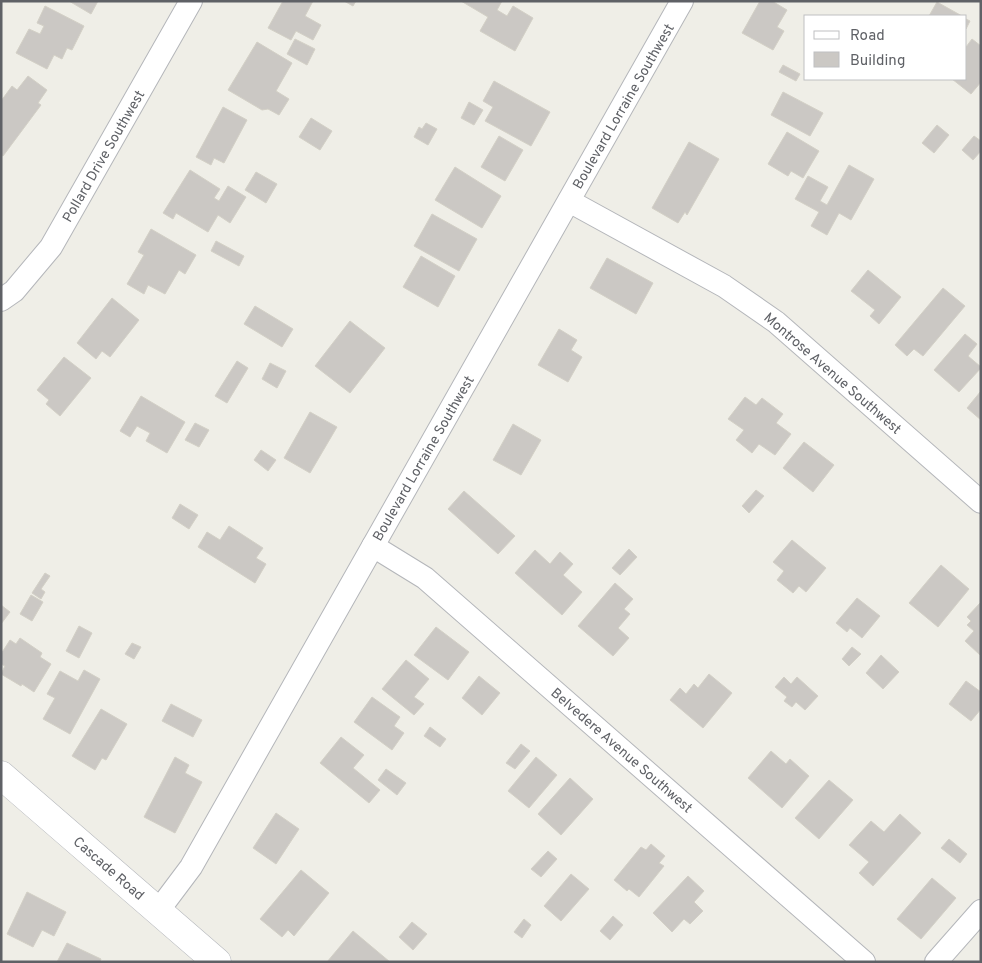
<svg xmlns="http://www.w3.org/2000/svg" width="982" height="963" font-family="Overpass,sans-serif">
<rect width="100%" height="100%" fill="#efeee7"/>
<g fill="#cbc8c4" stroke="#d3d0c6">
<polygon points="69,1 98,1 91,14"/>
<polygon points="283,1 313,1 305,16 321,25 313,40 296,31 291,40 268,28"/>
<polygon points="344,1 356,1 353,6"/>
<polygon points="461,1 502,1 497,10 507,16 513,6 533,18 515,51 480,31 488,17"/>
<polygon points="760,1 772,1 787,10 777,27 784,31 773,50 742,33"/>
<polygon points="937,2 962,16 929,16"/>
<polygon points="45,6 84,26 72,50 67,48 62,59 54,55 47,69 16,53 29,29 40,34 44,26 37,23"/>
<polygon points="966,19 970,21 966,29"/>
<polygon points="295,39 315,49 307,65 287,54"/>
<polygon points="972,39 981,46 981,82 971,94 952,79 966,79 966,47"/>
<polygon points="257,42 292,63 276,91 289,99 279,115 268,109 262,110 228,90"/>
<polygon points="783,65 800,74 796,81 779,72"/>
<polygon points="28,76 47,90 38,103 41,105 3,156 1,155 1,101 12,86 17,90"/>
<polygon points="494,81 550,112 531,146 485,121 493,107 483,101"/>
<polygon points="783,92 823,113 810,136 771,115"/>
<polygon points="469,102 483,110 474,125 461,118"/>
<polygon points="223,107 247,120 224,163 214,158 211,165 196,157"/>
<polygon points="311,118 332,131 320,150 299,137"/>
<polygon points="426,123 437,129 428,145 414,137 419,127 422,129"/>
<polygon points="937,125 949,135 934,153 922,143"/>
<polygon points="787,132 819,151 803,178 791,171 788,176 768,164"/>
<polygon points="499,136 523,150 505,181 481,167"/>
<polygon points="974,136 981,141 981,151 973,160 962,150"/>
<polygon points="689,142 719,159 687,215 685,212 678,223 652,208"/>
<polygon points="849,165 874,179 851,220 839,213 827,235 811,226 819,212 795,199 808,176 828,187 820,201 827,205"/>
<polygon points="455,167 501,196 482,228 435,200"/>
<polygon points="190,170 220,189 214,198 219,201 228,186 246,197 230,223 218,215 208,232 176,213 173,219 163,213"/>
<polygon points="256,172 277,184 266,203 245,190"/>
<polygon points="432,214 477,239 459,271 414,246"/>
<polygon points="151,229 196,255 185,274 179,270 165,294 148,285 144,294 127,284 144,255 138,252"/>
<polygon points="216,241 244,256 239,266 211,251"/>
<polygon points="421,256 455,276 438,307 403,287"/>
<polygon points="607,258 653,283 636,314 590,288"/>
<polygon points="868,270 901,297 879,324 870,316 875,310 851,291"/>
<polygon points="943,288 965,306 923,356 914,349 907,356 895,345"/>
<polygon points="112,298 139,320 110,357 102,351 96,359 77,343"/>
<polygon points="255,306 293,329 282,347 244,324"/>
<polygon points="350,321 385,348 350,393 315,366"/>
<polygon points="559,329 577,340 571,350 582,357 568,382 538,365"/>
<polygon points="965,334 977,344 968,356 981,367 981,368 959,392 934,370"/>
<polygon points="64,357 91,378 60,416 46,404 49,400 37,390"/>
<polygon points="237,361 248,368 227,403 215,396"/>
<polygon points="270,363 286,371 277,388 262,379"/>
<polygon points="981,391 981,420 967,408"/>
<polygon points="141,396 185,422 167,453 146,441 150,433 137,426 130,437 120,431"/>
<polygon points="745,397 756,405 762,398 783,414 776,423 791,434 775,455 759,444 752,453 736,440 744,430 728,419"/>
<polygon points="310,412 337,427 310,473 284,458"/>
<polygon points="195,423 209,430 199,447 185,440"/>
<polygon points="513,424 541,440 521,475 493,460"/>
<polygon points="804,442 834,465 813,492 783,468"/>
<polygon points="261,450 276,460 268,471 254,460"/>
<polygon points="756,490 764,496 749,513 742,506"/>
<polygon points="464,491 515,536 498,554 448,509"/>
<polygon points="180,504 198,515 189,529 172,518"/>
<polygon points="229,526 263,548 256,558 266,564 255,583 198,547 207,532 220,540"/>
<polygon points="792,540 826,568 806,592 799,586 793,593 777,580 784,571 773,562"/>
<polygon points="629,549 637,557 620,575 612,568"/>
<polygon points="535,550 550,564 560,552 573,564 563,575 582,592 562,615 515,573"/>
<polygon points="941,565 969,589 938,627 909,603"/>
<polygon points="45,573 50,576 41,589 45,592 41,599 32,593"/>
<polygon points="615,583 633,599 624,609 630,614 618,628 629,638 613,656 578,626"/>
<polygon points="31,595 43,602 32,621 20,614"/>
<polygon points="857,598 880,616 862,638 850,628 847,632 836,623"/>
<polygon points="981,602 981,654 980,655 965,641 974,631 967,625 971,621 967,617"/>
<polygon points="1,605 10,612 1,624"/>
<polygon points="79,626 92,633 79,658 66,651"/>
<polygon points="436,627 469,652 448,680 414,655"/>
<polygon points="20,638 42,653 40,657 51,664 34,692 22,684 21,686 1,674 5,666 1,664 1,654 10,640 16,644"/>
<polygon points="132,643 141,647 134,659 125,654"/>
<polygon points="852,647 861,654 849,666 842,659"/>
<polygon points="881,655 899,672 883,689 866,673"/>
<polygon points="406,660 429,679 414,697 424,704 414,715 382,689"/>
<polygon points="84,670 100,679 70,734 43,719 55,698 47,694 60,671 78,681"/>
<polygon points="709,674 732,693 703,728 670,700 680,688 686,694 694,684 698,688"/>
<polygon points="479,676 500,693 482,715 462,698"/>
<polygon points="784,677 791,684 797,677 818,696 805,710 796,702 792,707 784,701 787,697 775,687"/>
<polygon points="966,681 981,692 981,709 971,721 949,704"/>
<polygon points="372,697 400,717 394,726 404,733 392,750 354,722"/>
<polygon points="171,704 202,720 193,737 162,721"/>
<polygon points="101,709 127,724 106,760 102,758 95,770 72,756"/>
<polygon points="430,727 446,739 440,747 424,736"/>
<polygon points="341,737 364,755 353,768 380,790 369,803 320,763"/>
<polygon points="521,744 530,751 515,769 506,763"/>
<polygon points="771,751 786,764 790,759 809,776 782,808 748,778"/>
<polygon points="175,757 189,765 185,773 202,782 175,833 144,817"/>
<polygon points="536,757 557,775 529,808 508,791"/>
<polygon points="386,769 406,783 397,795 378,780"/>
<polygon points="570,778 593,799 561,835 538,814"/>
<polygon points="829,780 853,800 819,839 795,818"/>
<polygon points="276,813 299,829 276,864 253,848"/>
<polygon points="900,814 921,833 873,886 859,873 869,862 849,845 871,821 884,832"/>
<polygon points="949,839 967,854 960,863 941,848"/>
<polygon points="651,844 665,856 659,863 664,866 639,897 629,889 627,891 614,880 641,847 646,850"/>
<polygon points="548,851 557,859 541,877 531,869"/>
<polygon points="301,870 329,893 294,936 288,930 282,937 260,919"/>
<polygon points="571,874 589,889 561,921 544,906"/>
<polygon points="688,876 704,891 694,902 703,911 690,924 684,919 672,932 653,913"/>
<polygon points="932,878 956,898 921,939 897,919"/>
<polygon points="27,892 66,912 54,936 42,930 33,947 7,934"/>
<polygon points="613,916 623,925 610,940 600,931"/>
<polygon points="524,919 531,925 522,938 514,932"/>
<polygon points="412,922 427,934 413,950 399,937"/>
<polygon points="353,931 390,962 327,962"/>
<polygon points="67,943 101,959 100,962 57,962"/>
</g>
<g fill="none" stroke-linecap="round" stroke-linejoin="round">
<defs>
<g id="minor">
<polyline points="569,201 724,286 776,322 981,502"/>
<polyline points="1,300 14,291 51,247 191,1"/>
<polyline points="373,546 425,578 864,962"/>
<polyline points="158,911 191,867 682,1"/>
<polyline points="936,962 981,911"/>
</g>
<polyline id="secondary" points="1,775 217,962"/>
</defs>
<use href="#minor" stroke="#b4b6ba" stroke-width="24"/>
<use href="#secondary" stroke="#b6b8bd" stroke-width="29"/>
<use href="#minor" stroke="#fff" stroke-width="22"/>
<use href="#secondary" stroke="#fff" stroke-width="28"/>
</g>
<g text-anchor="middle" stroke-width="4.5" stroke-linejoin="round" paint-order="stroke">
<g font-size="14" fill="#5f6166" stroke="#fff">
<text transform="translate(623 106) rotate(-60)" y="5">Boulevard Lorraine Southwest</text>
<text transform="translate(103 156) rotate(-60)" y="5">Pollard Drive Southwest</text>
<text transform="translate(833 373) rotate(41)" y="5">Montrose Avenue Southwest</text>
<text transform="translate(423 458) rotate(-60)" y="5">Boulevard Lorraine Southwest</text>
<text transform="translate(622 750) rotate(41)" y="5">Belvedere Avenue Southwest</text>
<text transform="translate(109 868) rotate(41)" y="5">Cascade Road</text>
</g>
</g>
<rect width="982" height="963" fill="none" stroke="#5f6166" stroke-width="5"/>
<rect x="804" y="15" width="162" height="65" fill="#ffffff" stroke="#bfc0c2"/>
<rect x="814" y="31" width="25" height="8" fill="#ffffff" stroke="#bfc0c2"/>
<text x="850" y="40" font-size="15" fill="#5f6166">Road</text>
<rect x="814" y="52" width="25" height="15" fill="#cbc8c4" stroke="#bfc0c2"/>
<text x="850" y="65" font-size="15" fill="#5f6166">Building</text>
</svg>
